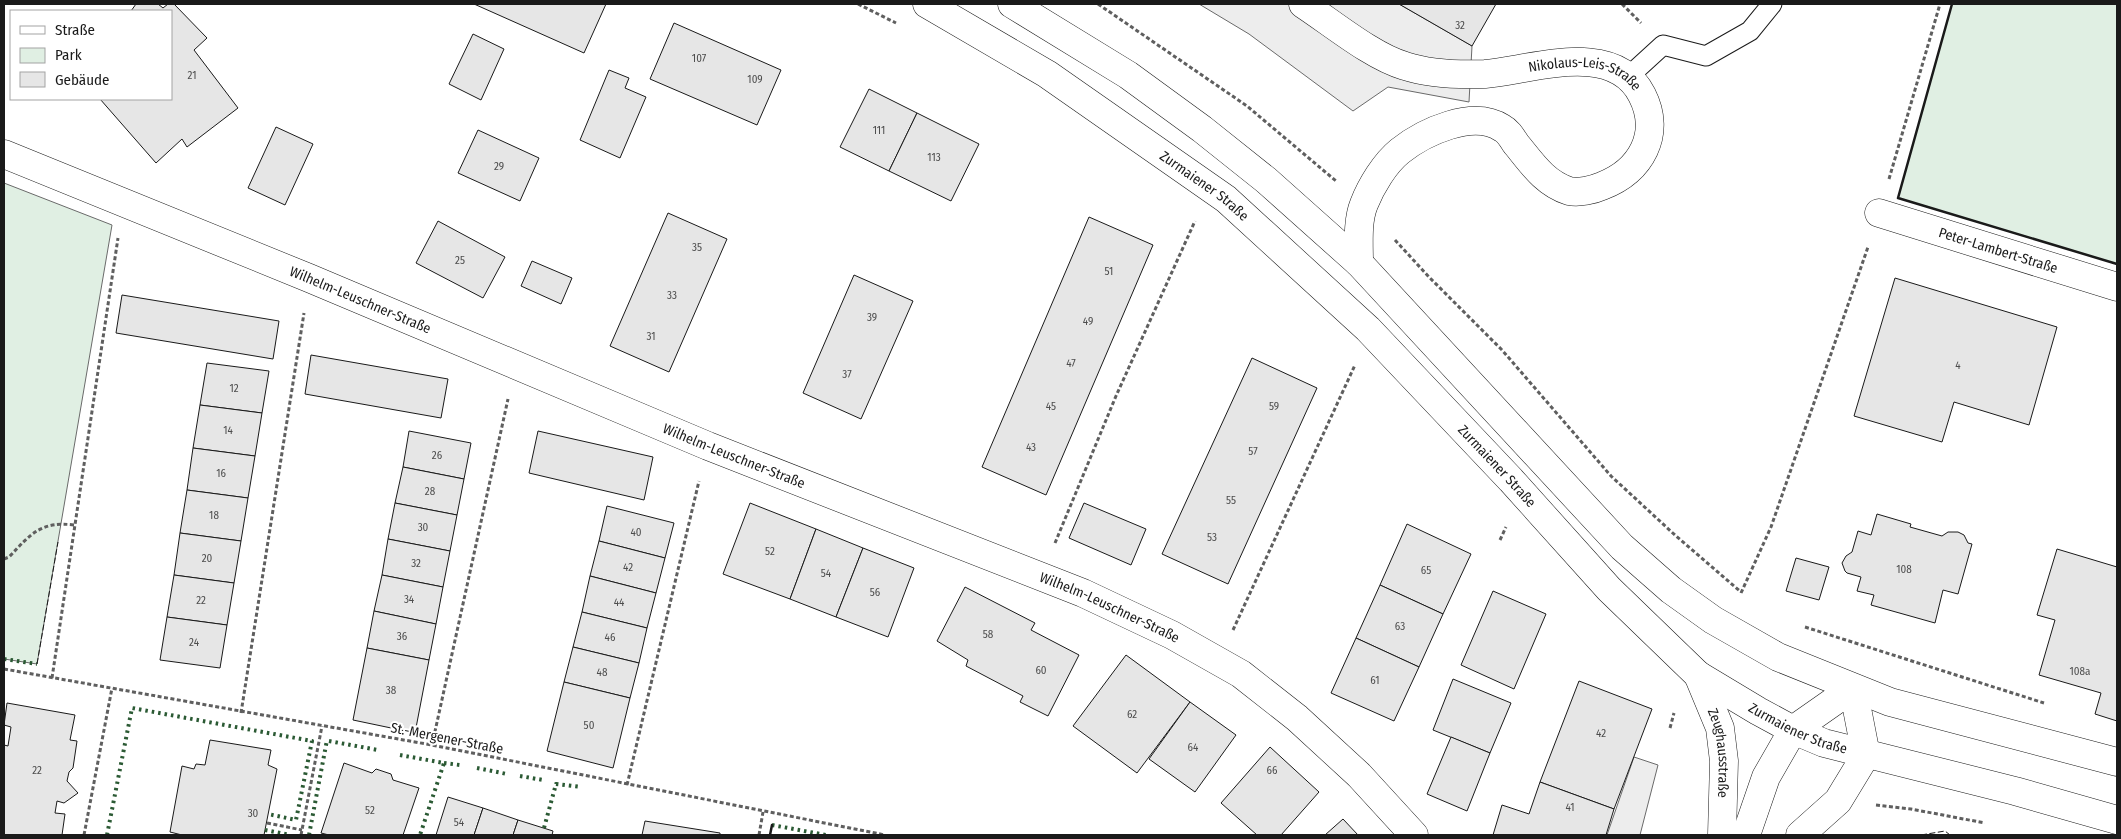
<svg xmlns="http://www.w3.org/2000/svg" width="2121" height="839" font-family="'Fira Sans Condensed',sans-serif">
<rect width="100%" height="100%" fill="#fff"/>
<g fill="#e0efe3" stroke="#6a6a6a">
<polygon points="1952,4 2117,4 2117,264 1898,198"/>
<polygon points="4,183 112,225 37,664 4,659"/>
</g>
<g fill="#ededed" stroke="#6a6a6a">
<polygon points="1199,4 1399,4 1472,46 1469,102 1388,87 1353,111 1249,34"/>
<polygon points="1634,757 1658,765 1640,835 1607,835"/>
</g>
<g fill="#e6e6e6" stroke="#1a1a1a">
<polygon points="136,4 158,4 163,8 168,4 174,4 207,38 194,50 238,108 187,147 182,139 156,163 100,99 171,99 171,11 131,11"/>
<polygon points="474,4 606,4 584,53"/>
<polygon points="1399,4 1496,4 1472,46"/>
<polygon points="674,23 781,70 757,125 650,79"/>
<polygon points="473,34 504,49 481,100 449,84"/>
<polygon points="609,70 629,78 625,88 646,97 620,158 580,140"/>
<polygon points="869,89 917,113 889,171 840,147"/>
<polygon points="917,113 979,144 951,201 889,171"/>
<polygon points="276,127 313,144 285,205 248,188"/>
<polygon points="478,130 539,158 520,201 458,173"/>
<polygon points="668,213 727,239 669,372 610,346"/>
<polygon points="1089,217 1153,245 1046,495 982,467"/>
<polygon points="438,221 505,257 483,298 416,263"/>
<polygon points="532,261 572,278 561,304 521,286"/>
<polygon points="854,275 913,301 861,419 803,393"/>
<polygon points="1895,278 2057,327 2029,425 1954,402 1942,442 1854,416"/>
<polygon points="122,295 279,321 273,359 116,333"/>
<polygon points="311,355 448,379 441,418 305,394"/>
<polygon points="1252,358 1317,388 1228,584 1162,554"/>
<polygon points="207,363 269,371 262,413 200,405"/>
<polygon points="200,405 262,413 255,456 193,448"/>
<polygon points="409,431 471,443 464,479 403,467"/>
<polygon points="538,431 653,457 644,500 529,473"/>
<polygon points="193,448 255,456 248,498 187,490"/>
<polygon points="403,467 464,479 457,515 395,503"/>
<polygon points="187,490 248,498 241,541 180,533"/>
<polygon points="395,503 457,515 450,551 388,539"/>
<polygon points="750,503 816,529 790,599 723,574"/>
<polygon points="1084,503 1146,529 1131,565 1069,538"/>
<polygon points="607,506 674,523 665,558 599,541"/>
<polygon points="1877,514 1911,524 1910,527 1942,536 1948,532 1958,532 1964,535 1968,543 1972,544 1958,594 1943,590 1935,623 1871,605 1874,595 1857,591 1861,577 1847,573 1845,571 1842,563 1846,556 1852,552 1858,531 1871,535"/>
<polygon points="1407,524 1471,554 1443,614 1380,585"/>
<polygon points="816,529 863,548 836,617 790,599"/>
<polygon points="180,533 241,541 234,583 174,575"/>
<polygon points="388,539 450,551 443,587 382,575"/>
<polygon points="599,541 665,558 656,593 590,576"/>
<polygon points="863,548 914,568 888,637 836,617"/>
<polygon points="2057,549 2117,567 2117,721 2095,714 2101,693 2039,675 2055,620 2037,615"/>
<polygon points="1796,558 1829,567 1819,600 1786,591"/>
<polygon points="174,575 234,583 227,625 167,617"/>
<polygon points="382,575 443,587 436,624 374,611"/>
<polygon points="590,576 656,593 647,628 582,612"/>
<polygon points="1380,585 1443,614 1419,667 1356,638"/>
<polygon points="965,587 1035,623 1031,630 1079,655 1048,716 1020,702 1023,696 966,666 968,660 937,641"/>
<polygon points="1493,591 1546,614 1514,689 1461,665"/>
<polygon points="374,611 436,624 429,660 367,648"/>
<polygon points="582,612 647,628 639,663 573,647"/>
<polygon points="167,617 227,625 220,668 160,660"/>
<polygon points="1356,638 1419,667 1394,721 1331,693"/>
<polygon points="573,647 639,663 630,698 564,682"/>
<polygon points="367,648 429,660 415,733 353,720"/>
<polygon points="1126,655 1190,702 1137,773 1073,726"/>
<polygon points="1453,679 1511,703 1490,753 1433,730"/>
<polygon points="1579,681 1652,709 1614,809 1540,782"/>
<polygon points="564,682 630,698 613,768 547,751"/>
<polygon points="1190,702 1236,735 1195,792 1149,759"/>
<polygon points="7,703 75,715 70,740 77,741 73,768 69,772 67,781 78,793 64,803 57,801 55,813 65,814 62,835 4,835 4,745 8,746 11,727 4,725"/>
<polygon points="1451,737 1490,753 1467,811 1427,794"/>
<polygon points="210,740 271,750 268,765 277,769 264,835 182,835 170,832 182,766 194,769 196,764 205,765"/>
<polygon points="1270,747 1319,792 1281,835 1257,835 1221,803"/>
<polygon points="344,763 372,773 376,769 391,774 393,780 419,788 403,835 329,835 321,833"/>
<polygon points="1540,782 1614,809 1606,835 1493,835 1502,805 1529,814"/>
<polygon points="448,797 483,808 474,835 436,835"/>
<polygon points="483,808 518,820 513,835 474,835"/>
<polygon points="1343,819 1358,835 1325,835"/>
<polygon points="518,820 553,831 552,835 513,835"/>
<polygon points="645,821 720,833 720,835 642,835"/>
</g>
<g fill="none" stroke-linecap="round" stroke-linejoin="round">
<defs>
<polyline id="service" points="1628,77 1663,45 1706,56 1750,31 1772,4"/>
<g id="minor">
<path id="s1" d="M1303 4C1332 23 1373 57 1405 66 1430 74 1459 75 1485 74 1532 70 1614 39 1642 95 1662 134 1641 171 1602 186 1593 190 1579 193 1569 191 1544 183 1531 162 1516 144 1512 138 1508 131 1502 128 1473 109 1424 132 1400 151 1385 163 1371 186 1364 204 1357 221 1359 244 1359 263"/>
<path id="s2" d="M4 154 309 278 708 446 1083 593 1172 635 1241 674 1297 718 1359 775 1414 835"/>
<path id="s3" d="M1879 213 2117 287"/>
<path id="s4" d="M1698 675 1720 728 1724 761 1722 835"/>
<polyline points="1746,835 1766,777 1793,730 1853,688 1866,755 1838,801 1800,835"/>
</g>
<g id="primary">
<path id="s5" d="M927 4 1047 74 1226 199 1368 329 1511 480 1609 589 1698 675 1758 711 1793 730 1824 743 2015 791 2117 820"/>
<polyline points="1012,4 1128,75 1202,129 1266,180 1359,263 1622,547 1671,590 1713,620 1778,657 1890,702 2117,762"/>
</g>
</defs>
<use href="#service" stroke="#1a1a1a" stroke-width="21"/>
<use href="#minor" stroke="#1a1a1a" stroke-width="29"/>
<use href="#primary" stroke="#1a1a1a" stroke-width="29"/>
<g stroke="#5f5f5f" stroke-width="3" stroke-dasharray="4 2.5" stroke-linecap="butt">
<polyline points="858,4 896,23"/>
<polyline points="1098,4 1247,106 1336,181"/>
<polyline points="1622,4 1641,23"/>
<polyline points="1889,179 1940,4"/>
<polyline points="1395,240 1429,277 1502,350 1611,476 1676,536 1741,592"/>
<polyline points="1500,540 1506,527"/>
<polyline points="1055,543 1116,396 1195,221"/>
<path d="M4 559 9 557C31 534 40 521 75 525"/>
<polyline points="1741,593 1771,527 1868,247"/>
<polyline points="1805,627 2044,703"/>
<polyline points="1233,630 1355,365"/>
<polyline points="4,669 432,745 885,835"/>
<polyline points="52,678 118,238"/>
<polyline points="241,713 304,313"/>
<polyline points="1670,728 1674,713"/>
<polyline points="432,745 508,399"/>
<polyline points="627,785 699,481"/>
<polyline points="1876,805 1911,809 1985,823"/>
<polyline points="267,823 302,830"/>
<polyline points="84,835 112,688"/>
<polyline points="301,835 322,726"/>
<polyline points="759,835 763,812"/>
</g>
<use href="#service" stroke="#fff" stroke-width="19"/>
<use href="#minor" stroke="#fff" stroke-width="28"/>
<use href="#primary" stroke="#fff" stroke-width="28"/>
<g stroke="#2b5a34" stroke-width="4" stroke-dasharray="2.5 4" stroke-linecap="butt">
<polyline points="4,659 37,664"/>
<polyline points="329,741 378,750"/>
<polyline points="400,755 444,763 420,835"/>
<polyline points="444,763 460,765"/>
<polyline points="477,768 507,774"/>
<polyline points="520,776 543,780"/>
<polyline points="772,825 826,835"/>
<polyline points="544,828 556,784 581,787"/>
<polyline points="265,830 290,835"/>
<polyline points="107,835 132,708 312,741 296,820 268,814"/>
<polyline points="309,835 327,740"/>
</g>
<g stroke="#1a1a1a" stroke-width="1" stroke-dasharray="6 2.5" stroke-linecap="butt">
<polyline points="37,664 58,542"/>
<polyline points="1921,835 1945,831 1950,835"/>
</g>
<g stroke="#1a1a1a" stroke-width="2.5">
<polyline points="1952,4 1898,198 2117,264"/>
<polyline points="770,835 772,825"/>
</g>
</g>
<g text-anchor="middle" stroke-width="4" stroke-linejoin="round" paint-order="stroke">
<g font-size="11" fill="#4d4d4d">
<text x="1460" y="29">32</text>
<text x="699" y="62">107</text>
<text x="192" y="79">21</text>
<text x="755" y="83">109</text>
<text x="879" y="134">111</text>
<text x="934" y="161">113</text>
<text x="499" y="170">29</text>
<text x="697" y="251">35</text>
<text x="460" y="264">25</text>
<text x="1109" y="275">51</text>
<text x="672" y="299">33</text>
<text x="872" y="321">39</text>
<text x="1088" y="325">49</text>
<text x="651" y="340">31</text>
<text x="1071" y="367">47</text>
<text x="1958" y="369">4</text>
<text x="847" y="378">37</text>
<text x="234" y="392">12</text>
<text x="1051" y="410">45</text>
<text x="1274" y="410">59</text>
<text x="228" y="434">14</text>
<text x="1031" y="451">43</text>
<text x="1253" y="455">57</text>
<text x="437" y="459">26</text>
<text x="221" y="477">16</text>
<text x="430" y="495">28</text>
<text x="1231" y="504">55</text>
<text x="214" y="519">18</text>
<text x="423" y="531">30</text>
<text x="636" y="536">40</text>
<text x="1212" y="541">53</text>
<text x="770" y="555">52</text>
<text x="207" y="562">20</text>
<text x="416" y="567">32</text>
<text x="628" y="571">42</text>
<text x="1904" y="573">108</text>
<text x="1426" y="574">65</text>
<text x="826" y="577">54</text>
<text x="875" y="596">56</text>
<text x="409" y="603">34</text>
<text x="201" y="604">22</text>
<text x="619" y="606">44</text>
<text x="1400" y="630">63</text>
<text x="988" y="638">58</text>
<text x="402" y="640">36</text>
<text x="610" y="641">46</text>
<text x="194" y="646">24</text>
<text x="1041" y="674">60</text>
<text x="2080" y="675">108a</text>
<text x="602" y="676">48</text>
<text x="1375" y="684">61</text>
<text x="391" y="694">38</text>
<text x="1132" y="718">62</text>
<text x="589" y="729">50</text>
<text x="1601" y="737">42</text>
<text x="1193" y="751">64</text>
<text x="37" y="774">22</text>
<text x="1272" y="774">66</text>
<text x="1570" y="811">41</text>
<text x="370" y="814">52</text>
<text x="253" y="817">30</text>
<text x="459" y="826">54</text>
</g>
<g font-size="14" fill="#1a1a1a" stroke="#fff">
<text dy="5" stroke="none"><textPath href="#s1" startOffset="304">Nikolaus-Leis-Straße</textPath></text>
<text dy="5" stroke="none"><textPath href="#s5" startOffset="332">Zurmaiener Straße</textPath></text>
<text dy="5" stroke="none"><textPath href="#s3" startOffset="125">Peter-Lambert-Straße</textPath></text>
<text dy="5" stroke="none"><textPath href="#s2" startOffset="385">Wilhelm-Leuschner-Straße</textPath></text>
<text dy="5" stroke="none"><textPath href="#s2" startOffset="790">Wilhelm-Leuschner-Straße</textPath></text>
<text dy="5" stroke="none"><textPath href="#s5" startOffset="738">Zurmaiener Straße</textPath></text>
<text dy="5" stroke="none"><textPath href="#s2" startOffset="1195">Wilhelm-Leuschner-Straße</textPath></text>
<text dy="5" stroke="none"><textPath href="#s5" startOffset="1142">Zurmaiener Straße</textPath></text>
<text transform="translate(447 738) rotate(11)" y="5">St.-Mergener-Straße</text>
<text dy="5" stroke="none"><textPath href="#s4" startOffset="82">Zeughausstraße</textPath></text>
</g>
</g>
<rect width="2121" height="839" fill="none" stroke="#1a1a1a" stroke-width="10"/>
<rect x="10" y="10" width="162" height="90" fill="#ffffff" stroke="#a3a3a3"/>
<rect x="20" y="26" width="25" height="8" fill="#ffffff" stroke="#a3a3a3"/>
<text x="55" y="35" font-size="15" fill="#1a1a1a">Straße</text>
<rect x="20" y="48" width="25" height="15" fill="#e0efe3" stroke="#a3a3a3"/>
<text x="55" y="60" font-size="15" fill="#1a1a1a">Park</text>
<rect x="20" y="72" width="25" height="15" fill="#e6e6e6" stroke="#a3a3a3"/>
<text x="55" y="85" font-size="15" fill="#1a1a1a">Gebäude</text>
</svg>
